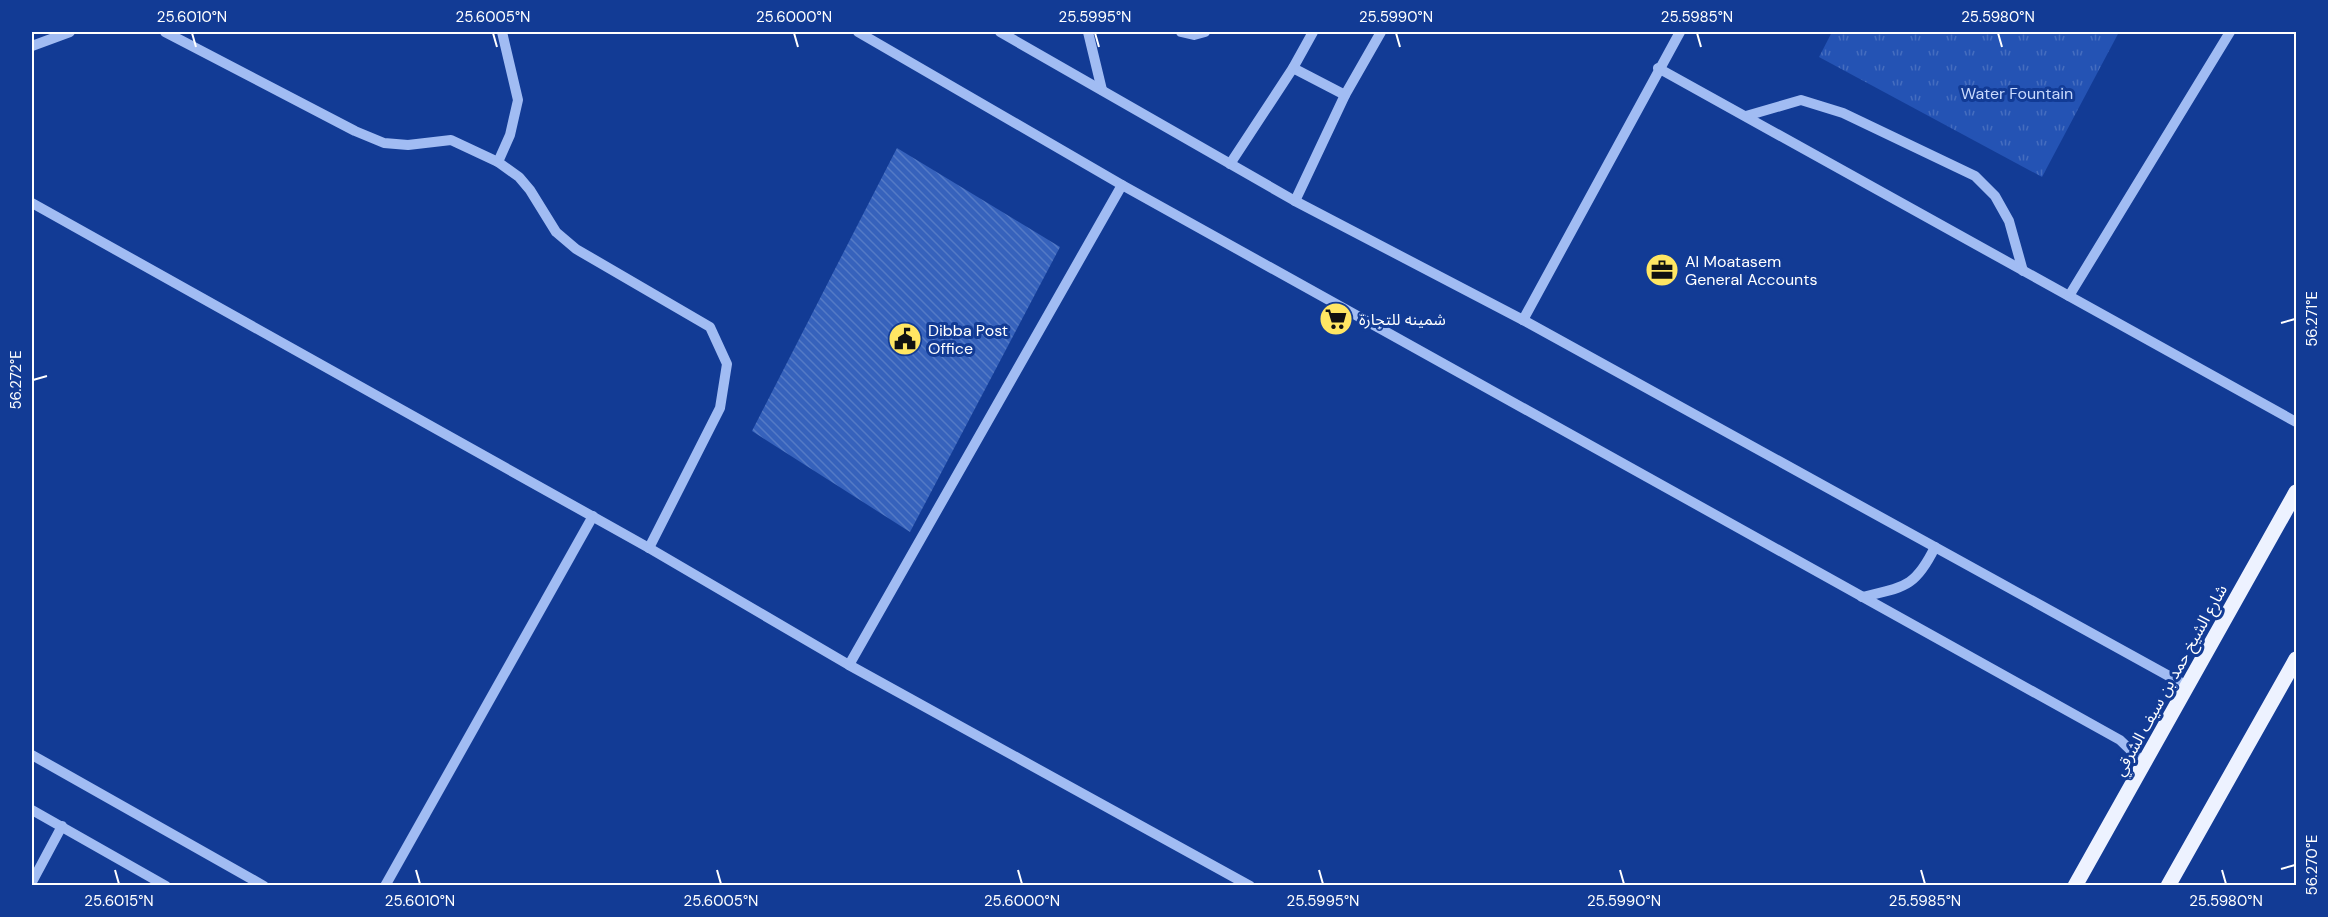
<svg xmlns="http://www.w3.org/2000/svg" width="2328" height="917" font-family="'DM Sans','Noto Sans Arabic',sans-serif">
<defs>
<pattern id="grass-tufts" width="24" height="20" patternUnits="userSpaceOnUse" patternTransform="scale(1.5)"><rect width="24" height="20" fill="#2453b4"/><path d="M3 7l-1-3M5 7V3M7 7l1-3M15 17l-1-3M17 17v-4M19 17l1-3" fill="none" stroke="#456dbf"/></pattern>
<pattern id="building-back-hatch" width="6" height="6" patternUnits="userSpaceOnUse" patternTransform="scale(1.5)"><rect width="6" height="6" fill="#3662bc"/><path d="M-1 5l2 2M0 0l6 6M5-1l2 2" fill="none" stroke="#547ac6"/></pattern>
</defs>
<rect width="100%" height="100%" fill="#123b95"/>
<polygon fill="url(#grass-tufts)" points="1832,32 2119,32 2042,177 1819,57"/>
<polygon fill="url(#building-back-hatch)" points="897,148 1060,247 910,532 752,431"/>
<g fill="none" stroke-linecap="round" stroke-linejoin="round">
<g stroke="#a1bcf3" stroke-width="10">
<polyline points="165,32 355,131 384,143 408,145 451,140 498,162 519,177 530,190 556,232 576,249 710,327 727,364 720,408 649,548"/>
<polyline points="858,32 1122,185 2120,740 2144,763"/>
<polyline points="1000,32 1295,201 1523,320 2187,686"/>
<polyline points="1088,32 1102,90"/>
<polyline points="1181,32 1194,35 1205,32"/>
<polyline points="32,46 70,32"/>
<polyline points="1293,68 1345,95"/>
<polyline points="1658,68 2296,422"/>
<polyline points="1746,116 1801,100 1843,113 1975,176 1995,196 2009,221 2023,271"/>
<polyline points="498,162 510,135 518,100 502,32"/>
<polyline points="1230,164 1293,68 1313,32"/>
<polyline points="1295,201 1345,95 1381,32"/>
<polyline points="32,203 649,548 849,665 1250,886"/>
<polyline points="2069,296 2230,32"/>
<polyline points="1523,320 1680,32"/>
<path d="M1862 597C1904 587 1915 588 1935 547"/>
<polyline points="849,665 1122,185"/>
<polyline points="32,755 264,886"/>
<polyline points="32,810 166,886"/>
<polyline points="32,882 62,826"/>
<polyline points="385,886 593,516"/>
</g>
<g stroke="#edf2ff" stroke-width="15">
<polyline points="2075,886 2296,492"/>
<polyline points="2168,886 2296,659"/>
</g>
</g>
<path fill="none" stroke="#fff" stroke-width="2" d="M192 33 196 47M493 33 497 47M794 33 798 47M1095 33 1099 47M1396 33 1400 47M1697 33 1701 47M1998 33 2002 47M2281 323 2295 319M33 380 47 376M2281 869 2295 865M115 870 119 884M416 870 420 884M717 870 721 884M1018 870 1022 884M1319 870 1323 884M1620 870 1624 884M1921 870 1925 884M2222 870 2226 884"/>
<defs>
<symbol id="office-disc" viewBox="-11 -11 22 22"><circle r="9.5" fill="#ffe663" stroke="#123b95"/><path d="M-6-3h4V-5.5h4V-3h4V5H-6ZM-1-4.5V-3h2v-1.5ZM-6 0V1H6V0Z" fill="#111"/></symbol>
<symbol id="supermarket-disc" viewBox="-11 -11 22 22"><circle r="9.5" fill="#ffe663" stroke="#123b95"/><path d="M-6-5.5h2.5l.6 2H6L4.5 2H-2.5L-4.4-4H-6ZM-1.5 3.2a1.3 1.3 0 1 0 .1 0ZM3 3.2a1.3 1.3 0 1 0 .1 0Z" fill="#111"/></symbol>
<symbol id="civic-disc" viewBox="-11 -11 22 22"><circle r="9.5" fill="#ffe663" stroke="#123b95"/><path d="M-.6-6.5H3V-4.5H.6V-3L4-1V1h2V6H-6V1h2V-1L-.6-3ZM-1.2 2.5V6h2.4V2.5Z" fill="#111"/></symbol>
</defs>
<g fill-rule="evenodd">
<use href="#office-disc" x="1643" y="251" width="38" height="38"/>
<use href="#supermarket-disc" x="1317" y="300" width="38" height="38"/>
<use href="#civic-disc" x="886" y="320" width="38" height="38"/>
</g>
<g text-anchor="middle" stroke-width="6" stroke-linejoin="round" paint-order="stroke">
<g font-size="16" fill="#c9dafd" stroke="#123b95">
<text x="2017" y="99">Water Fountain</text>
</g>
<g font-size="16" fill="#fff" stroke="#123b95" text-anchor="start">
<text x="1685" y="267">Al Moatasem<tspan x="1685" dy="18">General Accounts</tspan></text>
<text x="1359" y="325">شمينه للتجارة</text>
<text x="928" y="336">Dibba Post<tspan x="928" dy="18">Office</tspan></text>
</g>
<g font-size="16" fill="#fff" stroke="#123b95">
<text transform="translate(2170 680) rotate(-61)" y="6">شارع الشيخ حمد بن سيف الشرقي</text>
</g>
</g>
<rect width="2328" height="917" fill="none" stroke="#123b95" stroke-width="66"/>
<rect x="33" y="33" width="2262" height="851" fill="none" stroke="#fff" stroke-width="2"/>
<g font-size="15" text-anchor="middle" fill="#fff">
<text x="192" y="22">25.6010°N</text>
<text x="493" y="22">25.6005°N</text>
<text x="794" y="22">25.6000°N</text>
<text x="1095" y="22">25.5995°N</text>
<text x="1396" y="22">25.5990°N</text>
<text x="1697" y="22">25.5985°N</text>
<text x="1998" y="22">25.5980°N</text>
<text transform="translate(2312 319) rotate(-90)" y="5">56.271°E</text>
<text transform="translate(16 380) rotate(-90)" y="5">56.272°E</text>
<text transform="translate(2312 865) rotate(-90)" y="5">56.270°E</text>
<text x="119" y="906">25.6015°N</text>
<text x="420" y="906">25.6010°N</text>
<text x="721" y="906">25.6005°N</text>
<text x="1022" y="906">25.6000°N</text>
<text x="1323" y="906">25.5995°N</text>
<text x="1624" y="906">25.5990°N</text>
<text x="1925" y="906">25.5985°N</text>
<text x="2226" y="906">25.5980°N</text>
</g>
</svg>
